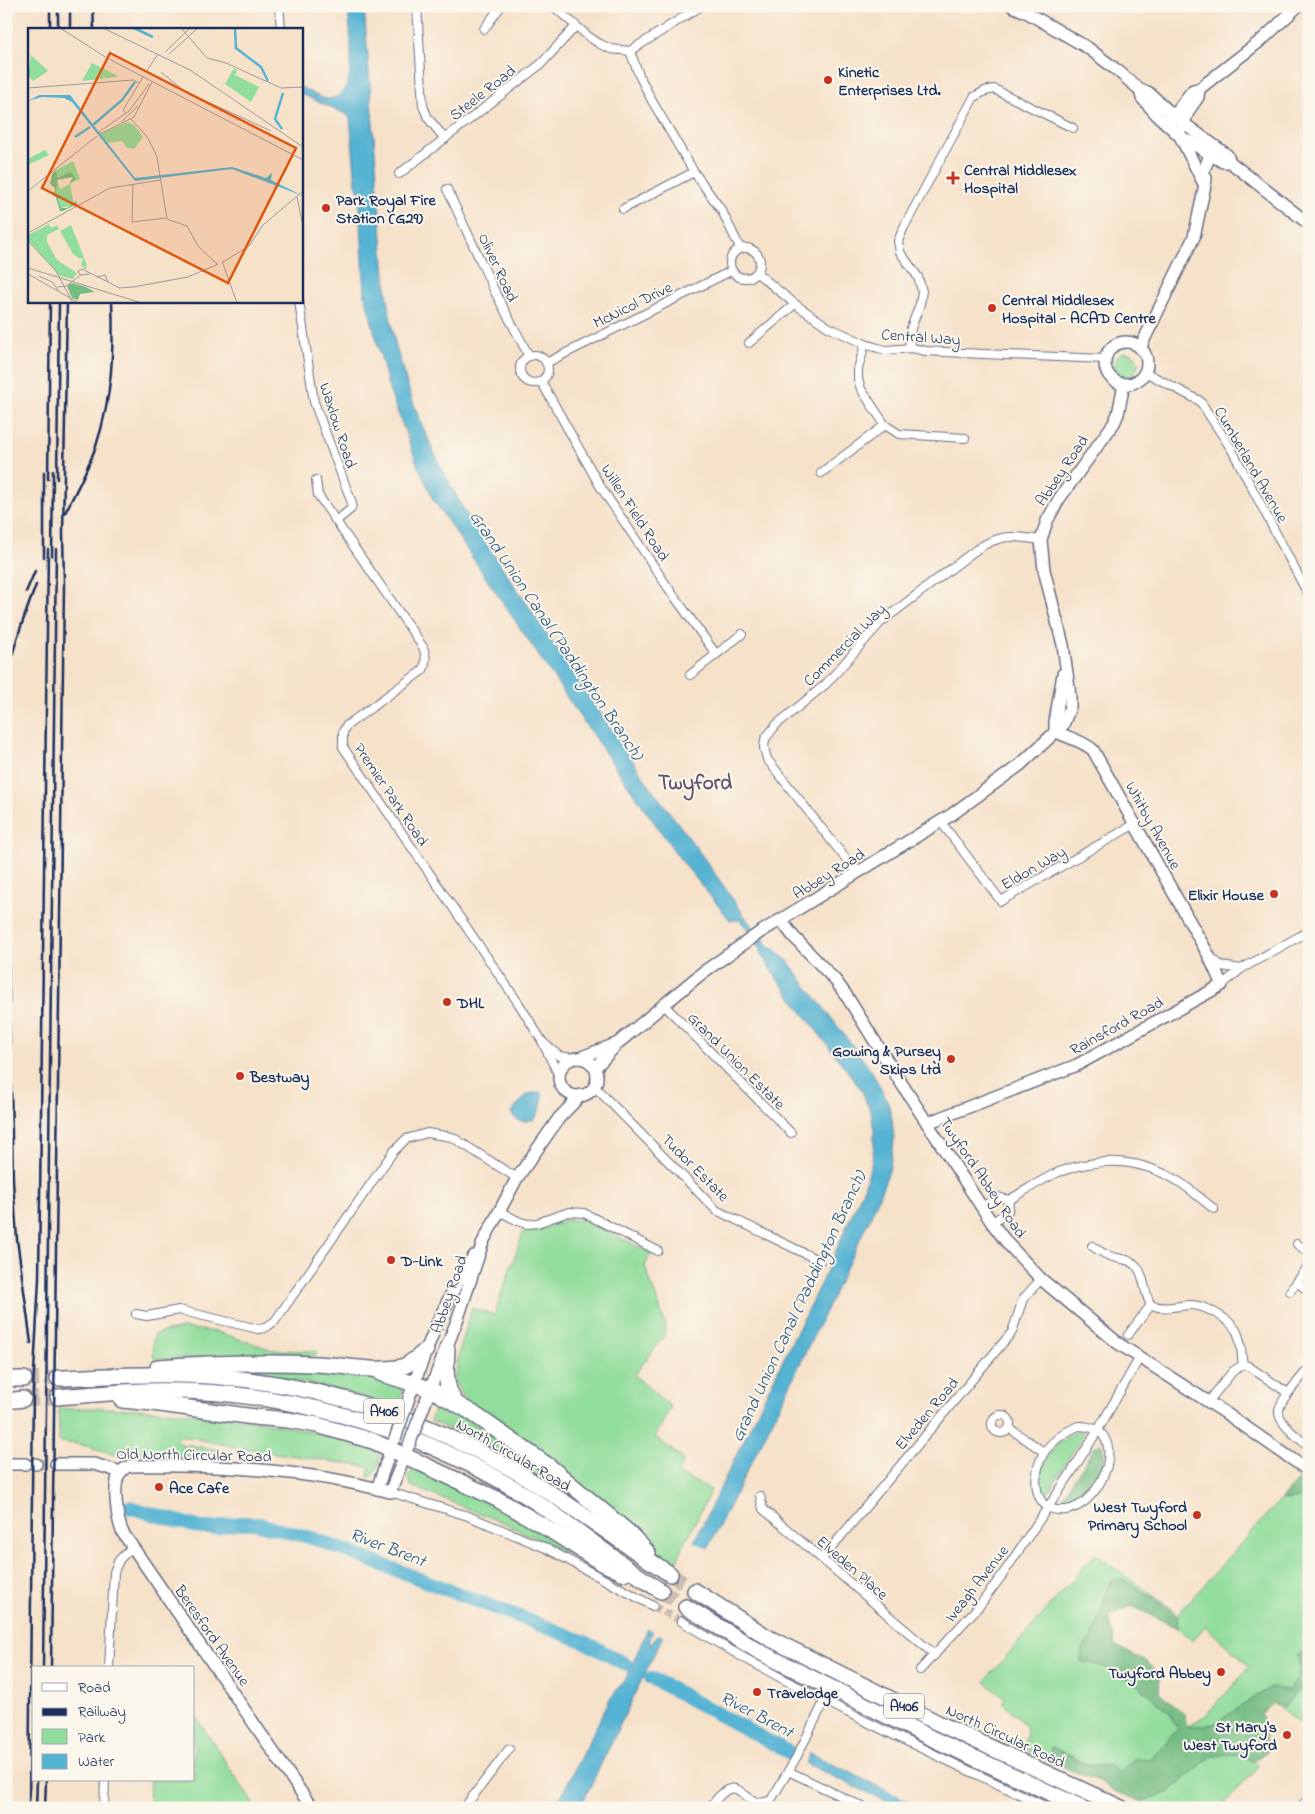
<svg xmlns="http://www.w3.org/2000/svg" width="1315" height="1814" font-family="'Indie Flower',sans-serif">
<rect width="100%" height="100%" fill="#fbf7ec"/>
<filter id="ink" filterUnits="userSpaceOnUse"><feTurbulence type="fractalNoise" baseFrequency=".02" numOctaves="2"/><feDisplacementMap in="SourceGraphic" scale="10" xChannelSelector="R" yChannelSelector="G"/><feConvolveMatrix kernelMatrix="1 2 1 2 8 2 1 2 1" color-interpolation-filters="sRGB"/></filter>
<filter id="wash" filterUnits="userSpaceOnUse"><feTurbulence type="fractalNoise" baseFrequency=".0096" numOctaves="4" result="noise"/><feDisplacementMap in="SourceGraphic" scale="20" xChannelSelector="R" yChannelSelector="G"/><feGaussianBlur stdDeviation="1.12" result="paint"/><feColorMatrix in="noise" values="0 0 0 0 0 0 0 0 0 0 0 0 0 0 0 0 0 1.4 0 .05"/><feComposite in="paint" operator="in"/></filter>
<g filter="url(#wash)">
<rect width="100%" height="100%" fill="#f6e1c9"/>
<g fill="#91dd9b" stroke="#56867c">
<circle cx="1126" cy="364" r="12"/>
<polygon points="566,1220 584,1220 651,1253 645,1266 666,1326 664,1337 634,1375 671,1407 655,1437 684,1460 677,1473 711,1490 670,1574 472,1411 454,1381 461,1345 472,1308 494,1315 524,1230 538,1231"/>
<polygon points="182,1328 217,1332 273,1350 316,1351 316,1356 154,1359 153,1339 155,1334"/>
<path d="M237 1368 317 1371 364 1376 394 1383 403 1390 396 1408C344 1389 292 1379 237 1372Z"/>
<polygon points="437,1402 449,1405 523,1456 552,1480 549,1484 485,1444 430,1421"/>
<path d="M92 1408C186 1409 284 1419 374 1450L380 1456C380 1465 376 1473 369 1478L368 1476 370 1467 236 1447 179 1435 176 1443 219 1450C199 1460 134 1458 112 1453 92 1448 80 1443 59 1442V1409Z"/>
<path d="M1082 1431 1084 1433 1049 1491H1044C1031 1469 1060 1434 1082 1431Z"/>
<polygon points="416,1468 511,1512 595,1567 504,1523 411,1486 407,1476"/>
<polygon points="1309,1496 1309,1648 1298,1655 1300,1671 1290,1691 1271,1687 1214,1724 1187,1727 1206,1715 1250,1667 1205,1626 1192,1641 1178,1628 1177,1615 1281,1499 1289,1500"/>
<polygon points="1095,1554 1176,1612 1122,1579 1110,1581 1093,1637 1082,1649 1081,1661 1106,1667 1138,1685 1170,1713 1178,1729 1151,1759 1135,1758 1119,1772 1108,1766 1089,1765 1052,1747 1049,1762 1022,1747 1027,1734 1026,1726 1003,1702 1005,1699 985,1681"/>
<polygon points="1309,1679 1309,1718 1302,1726 1282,1709"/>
<polygon points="194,1714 256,1808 149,1808 150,1780 194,1780"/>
<polygon points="1238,1754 1254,1761 1258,1766 1221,1808 1147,1808 1141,1801 1168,1793 1211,1756"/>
</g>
<g fill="#74bc83" stroke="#487670">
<path d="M1101 1444C1114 1468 1086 1502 1062 1505L1060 1501 1095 1447Z"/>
<polygon points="1300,1478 1309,1484 1309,1496 1289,1500 1281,1499"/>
<polygon points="1122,1579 1177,1615 1178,1628 1132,1606 1109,1616 1115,1645 1148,1663 1160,1676 1159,1692 1184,1714 1187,1727 1214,1724 1271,1687 1290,1691 1300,1671 1298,1655 1309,1648 1309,1679 1282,1709 1274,1703 1261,1713 1266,1732 1267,1751 1254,1761 1238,1754 1211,1756 1168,1793 1141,1801 1114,1791 1100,1781 1049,1762 1051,1747 1089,1765 1109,1766 1119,1772 1135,1758 1151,1759 1178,1729 1170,1713 1138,1685 1106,1667 1081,1661 1082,1649 1093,1636 1110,1581"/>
</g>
<g fill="#54b3d3" stroke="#387198" fill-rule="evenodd">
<path d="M348 6H364C369 72 374 137 379 202 383 247 385 293 394 337 408 400 435 460 467 515L649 785 696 847 751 925 768 945 787 960 871 1070 888 1102 892 1119 894 1141 889 1171 871 1216 777 1412 660 1642 580 1808H555L610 1699 626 1678 648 1628 688 1551 694 1542 829 1266 864 1187 871 1165 874 1147V1130L871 1113 861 1089 772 972 759 948 746 927 739 920H730L680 859 589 730 432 498 431 494 418 466 389 389 365 295 359 191 356 184 350 118 346 114 301 94V87C309 91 322 100 330 99 361 96 349 27 348 6ZM701 1549 659 1634 650 1646V1637L653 1631 695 1551Z"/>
<path d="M539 1092 542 1094C543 1103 540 1111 535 1119 525 1122 516 1124 511 1112L528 1094Z"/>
<polygon points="810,1753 922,1808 900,1808 805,1763"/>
</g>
<polygon fill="#f6e1c9" points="692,1541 711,1550 666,1637 657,1633 698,1550 655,1632 646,1627 685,1549"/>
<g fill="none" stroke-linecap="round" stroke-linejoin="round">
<g stroke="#54b3d3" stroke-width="14">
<polyline points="129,1507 201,1528 216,1528 239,1523 255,1523 312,1538 585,1642 625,1664"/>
<polyline points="651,1678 792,1754"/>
</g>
</g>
</g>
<g filter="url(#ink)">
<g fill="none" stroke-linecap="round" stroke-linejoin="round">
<polyline stroke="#cabdb4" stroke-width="8" stroke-dasharray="8 4" stroke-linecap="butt" points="653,1606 681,1621"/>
<polyline stroke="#cabdb4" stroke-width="11" stroke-dasharray="11 5.5" stroke-linecap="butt" points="36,1464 56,1464"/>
<g stroke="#cabdb4" stroke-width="15" stroke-dasharray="15 8" stroke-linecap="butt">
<polyline points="24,1379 58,1378"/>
<polyline points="23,1399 58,1397"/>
<polyline points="670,1574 695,1591"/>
<polyline points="661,1591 686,1607"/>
</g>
<defs>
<g id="street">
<polyline points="279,6 281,29"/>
<polyline points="417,6 423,106 428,118 445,139"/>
<polyline points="553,6 589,37 600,44 611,49 630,51 701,6"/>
<polyline points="484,29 501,6"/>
<polyline points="630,51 639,75 652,101 694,172 722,211 740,248"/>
<polyline points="399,174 541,64 576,26"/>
<polyline points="447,189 496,294 529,356"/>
<polyline points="623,209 694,172"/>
<circle cx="745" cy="263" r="15"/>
<polyline points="757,273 795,304 828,327 865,344 878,348 886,350 912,348 926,351 983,354 1105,359"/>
<polyline points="299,301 314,402 352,503 351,509 336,521"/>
<polyline points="749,343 795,304"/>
<polyline points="865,344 858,369 858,379 861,389 885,425 899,434 965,438"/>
<polyline points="909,348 911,328 920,304 922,291 918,277 900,252 898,241 904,227 974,97 985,91 994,89 1073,128"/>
<circle cx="534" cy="369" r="14"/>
<polyline points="546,363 731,271"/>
<polyline points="1145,372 1200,401 1232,450 1309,596"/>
<polyline points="541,381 600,486 669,589 716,654"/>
<polyline points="821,473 885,425"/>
<path d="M316 480 318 495 423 647C426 656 427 661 423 670L346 726 343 732V747L519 1004 542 1041 559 1076"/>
<polyline points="690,675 742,634"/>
<polyline points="941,822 1001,901 1135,824"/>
<path d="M857 873 767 759 764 748 765 739 776 725 826 684 881 622 977 549C1002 533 1013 536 1041 540"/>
<polyline points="1211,957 1221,966 1241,969"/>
<polyline points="1222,985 1241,969 1309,931"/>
<polyline points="664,1005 791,1133"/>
<polyline points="545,1044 559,1056 573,1058"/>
<polyline points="594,1086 716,1210 820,1261"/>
<path d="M982 1207 998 1197 1009 1200C1025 1191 1042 1179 1059 1172 1102 1156 1141 1158 1181 1183 1192 1191 1203 1200 1214 1209"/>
<polyline points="499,1211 518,1221 527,1224 537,1223 569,1212 584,1213 658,1251"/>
<polyline points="992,1223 1008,1211 1009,1200"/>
<polyline points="1297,1244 1309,1253"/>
<path d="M1092 1246C1099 1251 1105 1255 1113 1257 1122 1260 1131 1258 1138 1268 1145 1278 1144 1294 1151 1305 1164 1310 1175 1306 1189 1305 1203 1304 1228 1318 1236 1330 1242 1340 1241 1354 1243 1365L1233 1371 1209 1401"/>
<polyline points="1309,1265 1297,1282 1309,1292"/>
<polyline points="1290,1291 1297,1282"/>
<polyline points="136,1314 147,1316 179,1310 258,1329 265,1328 275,1321 393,1152 406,1139 427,1133 452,1137 517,1178"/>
<polyline points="1128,1335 1151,1305"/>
<polyline points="1243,1365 1248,1366 1288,1393 1309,1368"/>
<path d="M1288 1393C1284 1399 1279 1405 1279 1411 1278 1423 1300 1440 1309 1446"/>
<circle cx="1001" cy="1424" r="9"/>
<path d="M1078 1426C1133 1425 1104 1505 1066 1510 1031 1514 1031 1473 1045 1451 1054 1439 1065 1432 1078 1426Z"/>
<polyline points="1009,1428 1044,1452"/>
<polyline points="390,1492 468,1516 546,1548 653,1606"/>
<polyline points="760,1496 763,1509 935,1655"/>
<polyline points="822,1559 1012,1332 1023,1299 1041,1279"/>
<path d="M681 1621C797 1692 926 1751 1049 1808"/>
<polyline points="109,1668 114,1572 119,1560 132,1547"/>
<polyline points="920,1670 980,1605 1003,1574 1069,1476 1098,1430 1140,1357"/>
<polyline points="788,1771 865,1808"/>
<polyline points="104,1808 105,1780"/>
<polyline points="464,1808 509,1749"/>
<path d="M710 1808C741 1762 742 1814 771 1800L796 1758 825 1700"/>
<polyline points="1300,1808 1309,1798"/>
</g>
<g id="secondary">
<polyline points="1012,6 1026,12 1088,48 1118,71 1140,90 1142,98 1156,114 1180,136 1218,159 1223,162 1230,162"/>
<polyline points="1140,90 1148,92 1175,117 1227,155 1230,162 1309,224"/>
<polyline points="1172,122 1182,104 1193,90 1199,89 1264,38 1298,6"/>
<polyline points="1182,128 1189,110 1198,97 1199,89"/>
<polyline points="1180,136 1203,182"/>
<circle cx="1126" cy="363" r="21"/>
<polyline points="1140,348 1194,237 1205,185 1206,178 1203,172 1214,146"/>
<polyline points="1055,731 1055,722 1063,674"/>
<polyline points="781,920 793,936 835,980 846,995 896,1075 992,1223 1008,1244 1041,1279 1119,1344 1227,1414 1309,1471"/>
<polyline points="579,1058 616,1044"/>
<circle cx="578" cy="1077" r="19"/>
<polyline points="595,1068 618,1043 702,973 759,933 951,815 1020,765 1063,725 1070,707 1070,695 1063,645 1044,570 1041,540 1047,521 1059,499 1114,423 1118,414 1124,384"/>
<path d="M927 1123 1077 1065 1222 985 1208 954 1093 750C1083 741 1068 738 1055 731"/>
<path d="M412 1391C427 1344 446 1297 474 1256"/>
<polyline points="428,1395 458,1318 483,1242 517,1178 559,1118 581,1095"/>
<polyline points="12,1464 25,1464"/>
<polyline points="35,1464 36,1464"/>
<polyline points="56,1464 94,1464 121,1472"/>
<polyline points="377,1489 393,1443"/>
<path d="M312 1808 123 1533C117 1521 112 1484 120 1473 123 1469 126 1467 130 1466 218 1465 305 1469 390 1492L407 1450"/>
</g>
<g id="highway">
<path d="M447 1349C446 1368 444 1386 455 1402"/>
<path d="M158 1367C211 1363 263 1362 316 1364 343 1365 369 1372 397 1368 408 1367 418 1357 426 1350"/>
<polyline points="380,1373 430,1389 471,1412 550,1467 628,1532 648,1553"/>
<path d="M58 1378C116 1376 174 1372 232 1378 330 1388 424 1419 510 1468 565 1499 616 1540 670 1574"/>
<polyline points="15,1379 24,1379"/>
<path d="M58 1397C87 1395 116 1392 145 1391 278 1387 412 1425 525 1495 572 1524 614 1561 661 1591"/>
<polyline points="15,1400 23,1399"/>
<polyline points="122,1400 153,1403 254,1417 288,1420 317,1425 373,1441 497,1499 542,1525 600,1562 624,1573"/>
<polyline points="695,1591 769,1638 938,1723 1121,1808"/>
<polyline points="686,1607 760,1652 931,1738 1083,1808"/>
</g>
</defs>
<use href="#street" stroke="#686d83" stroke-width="10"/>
<use href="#secondary" stroke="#686d83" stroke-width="14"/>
<use href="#highway" stroke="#686d83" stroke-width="18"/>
<use href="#street" stroke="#fff" stroke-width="8"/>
<use href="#secondary" stroke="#fff" stroke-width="11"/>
<use href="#highway" stroke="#fff" stroke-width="15"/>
<g stroke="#1b2f5e" stroke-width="2.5">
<polyline points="93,6 94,29"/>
<polyline points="50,29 50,6"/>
<polyline points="58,29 58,6"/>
<polyline points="70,29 70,6"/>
<polyline points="48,479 50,301"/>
<polyline points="57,479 59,301"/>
<path d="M65 513C76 491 88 469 96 446 112 398 114 351 112 301"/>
<polyline points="52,556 53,471"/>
<polyline points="44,557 44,472"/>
<polyline points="26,592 35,571"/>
<path d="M6 690C10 653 23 620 36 585"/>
<polyline points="6,855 13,1181 17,1239 31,1343"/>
<polyline points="33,1391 39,1279 48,549"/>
<polyline points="43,1668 56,549"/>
<polyline points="51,1668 64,584 63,533 67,301"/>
<polyline points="29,1808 33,1385"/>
<polyline points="36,1808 37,1780"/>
<polyline points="45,1808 46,1780"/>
</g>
<defs>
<g id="secondary-bridge">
<polyline points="395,1439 411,1392"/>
<polyline points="409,1445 427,1398"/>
</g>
</defs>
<use href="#secondary-bridge" stroke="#686d83" stroke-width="14" stroke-linecap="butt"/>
<use href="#secondary-bridge" stroke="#fff" stroke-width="11"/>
</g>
</g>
<g fill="#c8321e" stroke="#fbf7ec" stroke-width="2">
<circle cx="828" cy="80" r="5"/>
<path d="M950.5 170.5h5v5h5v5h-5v5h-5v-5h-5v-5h5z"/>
<circle cx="326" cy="208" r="5"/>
<circle cx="992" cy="308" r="5"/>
<circle cx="1274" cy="894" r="5"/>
<circle cx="447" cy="1002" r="5"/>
<circle cx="951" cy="1059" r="5"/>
<circle cx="240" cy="1076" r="5"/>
<circle cx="391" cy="1260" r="5"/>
<circle cx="159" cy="1487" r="5"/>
<circle cx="1197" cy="1515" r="5"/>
<circle cx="1221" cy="1672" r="5"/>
<circle cx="757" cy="1692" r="5"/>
<circle cx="1287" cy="1735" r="5"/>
</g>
<g text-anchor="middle" stroke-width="4" stroke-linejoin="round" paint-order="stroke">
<g fill="#fbf7ec" stroke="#5e6b89" stroke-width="1">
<rect x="364" y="1398.5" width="40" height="25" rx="4"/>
<rect x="884" y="1693.5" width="40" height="25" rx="4"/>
</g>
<g font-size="15" font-weight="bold" fill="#1b2f5e">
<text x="384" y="1416">A406</text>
<text x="904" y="1711">A406</text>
</g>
<g font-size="16" font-weight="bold" fill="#1b2f5e" stroke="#fbf7ec" text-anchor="start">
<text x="838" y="77">Kinetic<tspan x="838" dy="18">Enterprises Ltd.</tspan></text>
<text x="964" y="175">Central Middlesex<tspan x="964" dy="18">Hospital</tspan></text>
<text x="336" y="205">Park Royal Fire<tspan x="336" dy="18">Station (G29)</tspan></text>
<text x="1002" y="305">Central Middlesex<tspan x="1002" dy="18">Hospital - ACAD Centre</tspan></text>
<text x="1264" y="900" text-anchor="end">Elixir House</text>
<text x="457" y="1008">DHL</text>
<text x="941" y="1056" text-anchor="end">Gowing &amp; Pursey<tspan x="941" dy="18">Skips Ltd</tspan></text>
<text x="250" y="1082">Bestway</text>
<text x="401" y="1266">D-Link</text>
<text x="169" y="1493">Ace Cafe</text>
<text x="1187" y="1512" text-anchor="end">West Twyford<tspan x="1187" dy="18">Primary School</tspan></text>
<text x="1211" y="1678" text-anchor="end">Twyford Abbey</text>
<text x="767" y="1698">Travelodge</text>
<text x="1277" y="1732" text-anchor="end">St Mary's<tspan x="1277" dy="18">West Twyford</tspan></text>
</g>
<g font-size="16" fill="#1b2f5e" stroke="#fbf7ec">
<text transform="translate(482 92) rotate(-38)" y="6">Steele Road</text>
<text transform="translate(499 267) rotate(65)" y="6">Oliver Road</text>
<text transform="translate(632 304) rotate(-26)" y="6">McNicol Drive</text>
<text transform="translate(921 336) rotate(4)" y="6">Central Way</text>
<text transform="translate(339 425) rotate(72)" y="6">Waxlow Road</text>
<text transform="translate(1252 464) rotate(60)" y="6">Cumberland Avenue</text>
<text transform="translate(1061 470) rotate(-56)" y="6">Abbey Road</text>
<text transform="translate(636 512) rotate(57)" y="6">Willen Field Road</text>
<text transform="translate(844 644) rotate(-45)" y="6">Commercial Way</text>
<text transform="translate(392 794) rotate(56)" y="6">Premier Park Road</text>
<text transform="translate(1154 825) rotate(61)" y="6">Whitby Avenue</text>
<text transform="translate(1033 867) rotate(-30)" y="6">Eldon Way</text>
<text transform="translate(828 873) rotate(-32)" y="6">Abbey Road</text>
<text transform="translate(1116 1025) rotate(-29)" y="6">Rainsford Road</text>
<text transform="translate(737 1060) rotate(45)" y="6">Grand Union Estate</text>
<text transform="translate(696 1167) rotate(45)" y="6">Tudor Estate</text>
<text transform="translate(984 1177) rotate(56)" y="6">Twyford Abbey Road</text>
<text transform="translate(448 1294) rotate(-71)" y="6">Abbey Road</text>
<text transform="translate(926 1413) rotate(-50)" y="6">Elveden Road</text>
<text transform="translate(194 1454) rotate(1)" y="6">Old North Circular Road</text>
<text transform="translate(514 1454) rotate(30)" y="6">North Circular Road</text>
<text transform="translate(853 1567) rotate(41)" y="6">Elveden Place</text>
<text transform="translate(976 1583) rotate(-52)" y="6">Iveagh Avenue</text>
<text transform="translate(213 1635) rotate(55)" y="6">Beresford Avenue</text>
<text transform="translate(1006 1735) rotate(25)" y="6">North Circular Road</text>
</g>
<g font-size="18" font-style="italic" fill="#2c5781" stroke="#fbf7ec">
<text transform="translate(557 635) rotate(56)" y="6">Grand Union Canal (Paddington Branch)</text>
<text transform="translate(798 1306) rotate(-65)" y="6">Grand Union Canal (Paddington Branch)</text>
<text transform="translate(388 1547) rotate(21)" y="6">River Brent</text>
<text transform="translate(757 1714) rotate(28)" y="6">River Brent</text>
</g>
<g font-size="21" font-weight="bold" fill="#61546f" stroke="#fbf7ec">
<text x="695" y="789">Twyford</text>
</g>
</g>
<g transform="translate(28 28)">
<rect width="275" height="275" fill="#f6e1c9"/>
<path d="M3 27 20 43 5 53 0 47ZM64 35 90 48 89 49 54 53ZM206 40 209 42 207 47 231 59 223 74 197 56ZM99 94 106 97 115 109 106 121 98 119 94 113 79 115 72 106ZM17 122 21 127 0 137V131ZM45 133 52 151 42 156 48 151 40 146 30 150 28 142ZM29 151 32 161 42 156 46 177 33 180 29 166 26 170 23 163 27 164ZM21 196 23 200 29 197 31 201 19 207V214L29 232 49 245 45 251 32 248 1 213 0 207 4 205 7 209 4 205ZM43 197 59 237 58 242 53 237 55 229 52 231 45 226 32 203Z" fill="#91dd9b"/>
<path d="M28 142 30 150 42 144 48 151 41 156 45 149 29 152 28 164 33 180H39L48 173 49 176 35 183H32L28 170 27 160 22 156 24 146ZM44 255 58 259 67 264 52 266 50 272 44 270 39 258Z" fill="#74bc83"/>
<path d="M11 67H42L107 150 204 139 238 150 244 145 243 152 275 168 204 141 107 153 44 74 36 70 14 69 0 73Z" fill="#54b3d3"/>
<path fill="none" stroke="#54b3d3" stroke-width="2.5" d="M106 0 125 9M207 0 208 20 233 39 240 53M65 97 94 72 107 54M254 101 247 91 255 65M47 109 62 99"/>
<path fill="none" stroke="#9e9a9e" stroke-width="1" d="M32 0 79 30 275 132M75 0 162 42 275 119M153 0 179 30 198 35 253 60 275 59M137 24 162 0M141 26 170 0M118 44 130 26M133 44 156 63 243 103M0 60 105 52 111 55M98 86 95 82 115 49M103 91 120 110 129 129 139 191 159 198 170 218 190 237M93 94 110 78M71 104 101 83 121 56M72 106 106 89 124 54M105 156 104 194 138 190M0 163 69 108M269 169 275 198M0 205 82 160 133 152M0 213 28 243 45 275M194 233 209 275M195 234 221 218 235 197 275 163M0 240 114 275M0 246 51 275M62 246 52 247 50 243 54 241 80 254M11 248 24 254 31 263M69 249 77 247 80 254 91 260 105 259 160 249 190 236M29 259 38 258 53 247"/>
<path fill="#de5710" fill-opacity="0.15" stroke="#de5710" stroke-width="2.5" d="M82 25 268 120 200 255 14 160Z"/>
<rect width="275" height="275" fill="none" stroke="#1b2f5e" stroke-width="2.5"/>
</g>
<rect width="1315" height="1814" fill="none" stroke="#fbf7ec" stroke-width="25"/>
<rect x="32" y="1666" width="162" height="115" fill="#fbf7ec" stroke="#a1a7b3"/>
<rect x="42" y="1683" width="25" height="8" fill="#ffffff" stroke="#a1a7b3"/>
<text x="78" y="1692" font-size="15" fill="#1b2f5e">Road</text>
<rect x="42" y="1708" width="25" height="8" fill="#1b2f5e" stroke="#a1a7b3"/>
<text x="78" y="1716" font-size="15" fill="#1b2f5e">Railway</text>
<rect x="42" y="1729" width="25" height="15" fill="#91dd9b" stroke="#a1a7b3"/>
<text x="78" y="1742" font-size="15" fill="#1b2f5e">Park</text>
<rect x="42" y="1754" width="25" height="15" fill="#54b3d3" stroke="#a1a7b3"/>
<text x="78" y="1766" font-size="15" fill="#1b2f5e">Water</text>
</svg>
